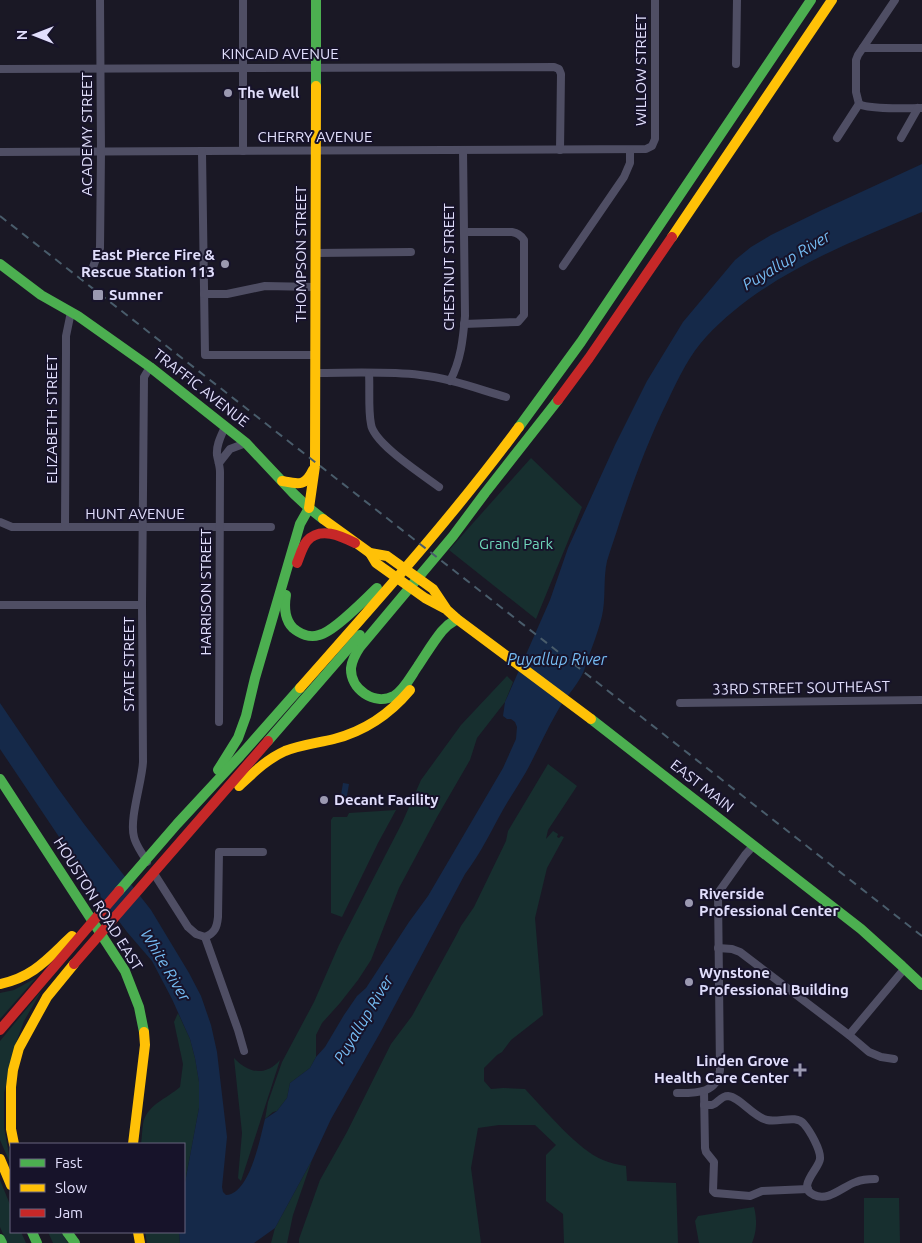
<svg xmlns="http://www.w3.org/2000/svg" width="922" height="1243" font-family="Ubuntu,sans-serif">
<rect width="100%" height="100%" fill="#1a1825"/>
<g fill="#172f2f">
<polygon points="531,458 582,507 536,619 449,550"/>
<polygon points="507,676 513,682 505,702 477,738 470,760 437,817 399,888 371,960 358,980 340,1003 322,1023 316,1035 316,1057 310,1068 290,1083 287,1098 277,1111 273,1112 265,1119 268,1102 282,1062 314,1002 339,945 402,823 421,780 461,725"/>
<path d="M548 764 577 786 548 830 546 839 553 831 558 834 557 837 559 838 561 836 564 837 547 868 535 918 543 1015 511 1040 502 1052 497 1055 484 1068V1081L491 1089 503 1088 525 1089C545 1110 578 1150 603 1160 610 1163 618 1165 626 1166L627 1181 676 1183 678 1243H564L563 1214 546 1201V1155L556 1145 535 1125H499L478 1128 471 1168 481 1243H299V1239L320 1180 347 1132 391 1044 412 1016 457 934 461 926 474 907 506 841 508 831Z"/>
<polygon points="396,810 378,843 342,917 331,913 331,820 333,817 347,817 349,813"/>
<polygon points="36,978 0,1019 0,993 14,990"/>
<polygon points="42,990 24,1021 17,1040 4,1093 4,1127 11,1165 0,1140 0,1041"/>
<path d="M178 1013 190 1039 195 1058 199 1082V1108L184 1188V1144H141C142 1137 142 1130 143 1124 146 1105 168 1098 180 1087L183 1064 174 1022Z"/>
<path d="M234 1058C248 1073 265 1077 280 1060L241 1181 238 1178 242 1133Z"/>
<polygon points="312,1160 293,1215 287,1243 271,1243 275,1228"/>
<polygon points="0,1180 11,1207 11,1232 21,1232 26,1243 7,1243 0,1227"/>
<polygon points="864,1198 899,1198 900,1243 864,1243"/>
<path d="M754 1207C757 1219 757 1231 752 1243H699L695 1221 698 1216Z"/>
<polygon points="48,1232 61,1232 68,1243 53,1243"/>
<polygon points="145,1232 179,1232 180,1243 147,1243"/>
</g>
<g fill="#152949">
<path d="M922 164V212C846 244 764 275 706 337 690 354 679 377 669 398 649 438 634 479 620 521 616 534 611 548 607 561 603 579 606 599 602 616 598 633 591 649 586 665 581 683 566 695 557 712 546 731 537 752 526 772 519 784 511 796 504 808 491 831 481 853 465 874L380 1033 331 1119 312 1160 275 1228 254 1243H180L179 1232H184V1188L199 1108V1082L195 1058 190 1039 172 999 152 961 127 932 86 877 0 749V703L57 787 84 824 151 910 189 973 201 996 211 1025 217 1052 227 1137 222 1187 223 1192 226 1195C250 1194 260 1138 265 1119L277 1111 287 1098 290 1083 310 1068 316 1057 325 1047 344 1015 357 996 366 988 409 922 428 896 503 768 516 739 517 727 515 722 511 719H507L503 716 505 702 550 600 568 548 615 445 647 381 683 322 735 260 751 247 771 235 822 210Z"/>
<polygon points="343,783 349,784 346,802 340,801"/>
</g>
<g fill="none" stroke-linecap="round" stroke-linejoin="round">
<g stroke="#4f4e64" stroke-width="8">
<polyline points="863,48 922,48"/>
<polyline points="736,64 737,0"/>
<polyline points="0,69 554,67 559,69 561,74 560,150"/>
<polyline points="859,104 856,92 856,60 858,55 895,0"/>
<path d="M859 104C871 110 907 108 922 108"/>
<polyline points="837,138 859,104"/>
<polyline points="901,138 918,108"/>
<polyline points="243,151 243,0"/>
<polyline points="0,152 646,149 652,146 655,139 655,0"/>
<polyline points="202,152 205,355 316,355"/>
<polyline points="316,253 411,252"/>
<polyline points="563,266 624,177 630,163 630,150"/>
<polyline points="93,267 100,248 101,152 100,0"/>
<polyline points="204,294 227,294 265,286 316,287"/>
<path d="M464 324 518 322 524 315V240C521 235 518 233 512 232H465"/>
<path d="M316 373C349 373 387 371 420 375 449 378 478 389 506 397"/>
<path d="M369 373C370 389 368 410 371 424 373 443 423 475 439 487"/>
<path d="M450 381C461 360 463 339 465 316L463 150"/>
<polyline points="219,463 230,449 246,443"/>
<polyline points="0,522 12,527 271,527"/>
<polyline points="65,527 66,352 66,336 71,312"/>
<polyline points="0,605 142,605"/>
<polyline points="680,703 922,700"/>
<path d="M219 722 220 472C220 466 218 461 217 455 216 445 221 436 225 427"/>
<path d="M147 862C143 854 136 846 134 837 129 819 142 782 143 762L142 605 144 377 150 367"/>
<polyline points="153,872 188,927 196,934 205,937"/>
<path d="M205 937C215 933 217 927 218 917L219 852H263"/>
<polyline points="205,937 238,1030 244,1051"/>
<polyline points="718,948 732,949 740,952 849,1035 869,1052 881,1057 894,1059"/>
<polyline points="849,1035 905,968"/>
<polyline points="704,1091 705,1148 706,1152 714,1162 713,1191 715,1193 750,1196 762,1191 808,1189"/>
<path d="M677 1093C696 1093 717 1094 720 1070L718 893 745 855 753 846"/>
<path d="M704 1105C705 1105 711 1105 712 1105 719 1103 720 1096 728 1096 740 1097 753 1117 767 1120 779 1123 796 1114 804 1124 810 1131 821 1150 820 1159 819 1169 796 1187 814 1195 829 1202 843 1186 856 1182 863 1179 869 1179 875 1179"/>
</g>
<g stroke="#4caf50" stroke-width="10">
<polyline points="316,0 316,86"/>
<polyline points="0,264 41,295 78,316 150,367 246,443 294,494 309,508 323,519"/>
<polyline points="519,427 581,342 811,0"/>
<path d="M286 595C284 607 284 619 293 628 300 634 310 638 319 635 334 632 365 599 377 588"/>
<path d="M457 619 448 625 442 631C433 642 426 654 418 666 411 676 404 690 394 696 374 706 350 689 351 668 352 660 356 653 360 647L453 536 485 493 558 400"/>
<polyline points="591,719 861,929 902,966 922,985"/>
<polyline points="268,741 360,635"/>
<polyline points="218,770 238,738 246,716 255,678 300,524 309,508"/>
<polyline points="0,779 125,971 139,1007 144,1032"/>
<polyline points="119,891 177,824 240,756 300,688"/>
<polyline points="32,1232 37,1243"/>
<polyline points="67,1232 75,1243"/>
<polyline points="0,1239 2,1243"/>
</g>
<g stroke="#ffc107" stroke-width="10">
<polyline points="672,237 832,0"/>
<path d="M282 481C298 484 305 487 313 470"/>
<polyline points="309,508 315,466 316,86"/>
<polyline points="323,519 370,553 387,556 433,589 447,610 457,619 591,719"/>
<polyline points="370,553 376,563 425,598 444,608"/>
<path d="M300 688C375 603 451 519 519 427"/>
<path d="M239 786C253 773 267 759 285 751 300 745 317 743 334 739 365 731 389 715 410 690"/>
<path d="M0 984C34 977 48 958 72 936"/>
<polyline points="14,1144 11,1129 11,1087 13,1070 19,1048 47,997 74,964"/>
<polyline points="133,1144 145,1045 144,1032"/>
<polyline points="0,1159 11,1185"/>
<polyline points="138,1232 140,1243"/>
</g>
<g stroke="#c62828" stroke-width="10">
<polyline points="558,400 589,358 672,237"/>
<path d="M297 563C300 556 302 547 307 541 320 526 341 536 355 543"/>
<polyline points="74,964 268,741"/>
<polyline points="0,1030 119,891"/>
</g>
<polyline stroke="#495c6b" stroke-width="2" stroke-dasharray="8 6" stroke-linecap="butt" points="0,216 922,936"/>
</g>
<g fill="#9b99b1" stroke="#17132a" stroke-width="2">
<circle cx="228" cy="93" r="5"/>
<circle cx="225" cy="264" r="5"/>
<rect x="92" y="289" width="12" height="12" rx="2.5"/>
<circle cx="324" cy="800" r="5"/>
<circle cx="689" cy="903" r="5"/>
<circle cx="689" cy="982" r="5"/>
<path d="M797.5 1062.5h5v5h5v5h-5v5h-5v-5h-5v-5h5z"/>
</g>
<g text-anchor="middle" stroke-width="4" stroke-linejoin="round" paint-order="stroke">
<g font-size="15" fill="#e1defc" stroke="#17132a">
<text x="280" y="59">KINCAID AVENUE</text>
<text transform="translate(641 70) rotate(-90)" y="5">WILLOW STREET</text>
<text transform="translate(87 134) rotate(-90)" y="5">ACADEMY STREET</text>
<text x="315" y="142">CHERRY AVENUE</text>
<text transform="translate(301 254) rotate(-90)" y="5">THOMPSON STREET</text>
<text transform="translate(449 267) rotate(-90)" y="5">CHESTNUT STREET</text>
<text transform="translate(201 388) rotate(38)" y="5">TRAFFIC AVENUE</text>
<text transform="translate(52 419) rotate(-90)" y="5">ELIZABETH STREET</text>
<text x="135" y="519">HUNT AVENUE</text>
<text transform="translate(206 592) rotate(-90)" y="5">HARRISON STREET</text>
<text transform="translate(129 664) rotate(-90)" y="5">STATE STREET</text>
<text transform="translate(801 688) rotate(-1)" y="5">33RD STREET SOUTHEAST</text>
<text transform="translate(702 786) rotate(38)" y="5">EAST MAIN</text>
<text transform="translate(98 904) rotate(58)" y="5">HOUSTON ROAD EAST</text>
</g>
<g font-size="15" font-weight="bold" fill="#e1defc" stroke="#17132a" text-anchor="start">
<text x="238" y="98">The Well</text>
<text x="215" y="260" text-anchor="end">East Pierce Fire &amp;<tspan x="215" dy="17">Rescue Station 113</tspan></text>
<text x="109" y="300">Sumner</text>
<text x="334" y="805">Decant Facility</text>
<text x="699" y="899">Riverside<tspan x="699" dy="17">Professional Center</tspan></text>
<text x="699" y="978">Wynstone<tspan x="699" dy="17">Professional Building</tspan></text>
<text x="789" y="1066" text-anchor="end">Linden Grove<tspan x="789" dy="17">Health Care Center</tspan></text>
</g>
<g font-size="15" fill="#6fd8bb" stroke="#17132a">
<text x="516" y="549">Grand Park</text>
</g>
<g font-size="16" font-style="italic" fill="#75bcf3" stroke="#17132a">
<text transform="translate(786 260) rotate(-31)" y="6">Puyallup River</text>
<text x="557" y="665">Puyallup River</text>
<text transform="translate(166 965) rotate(59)" y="6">White River</text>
<text transform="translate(363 1019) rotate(-59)" y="6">Puyallup River</text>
</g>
</g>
<rect x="10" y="1143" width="175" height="90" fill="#17132a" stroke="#68647e"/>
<rect x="20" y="1159" width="25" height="8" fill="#4caf50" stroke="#68647e"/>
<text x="55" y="1168" font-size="15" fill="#e1defc">Fast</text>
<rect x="20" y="1184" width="25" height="8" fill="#ffc107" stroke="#68647e"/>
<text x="55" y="1193" font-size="15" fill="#e1defc">Slow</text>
<rect x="20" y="1209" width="25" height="8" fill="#c62828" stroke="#68647e"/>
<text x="55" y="1218" font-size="15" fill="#e1defc">Jam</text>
<g transform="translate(35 35) rotate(270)" stroke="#17132a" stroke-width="4" paint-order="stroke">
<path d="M0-4L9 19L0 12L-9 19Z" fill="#e1defc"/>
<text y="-8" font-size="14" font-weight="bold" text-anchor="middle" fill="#e1defc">N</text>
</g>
</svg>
